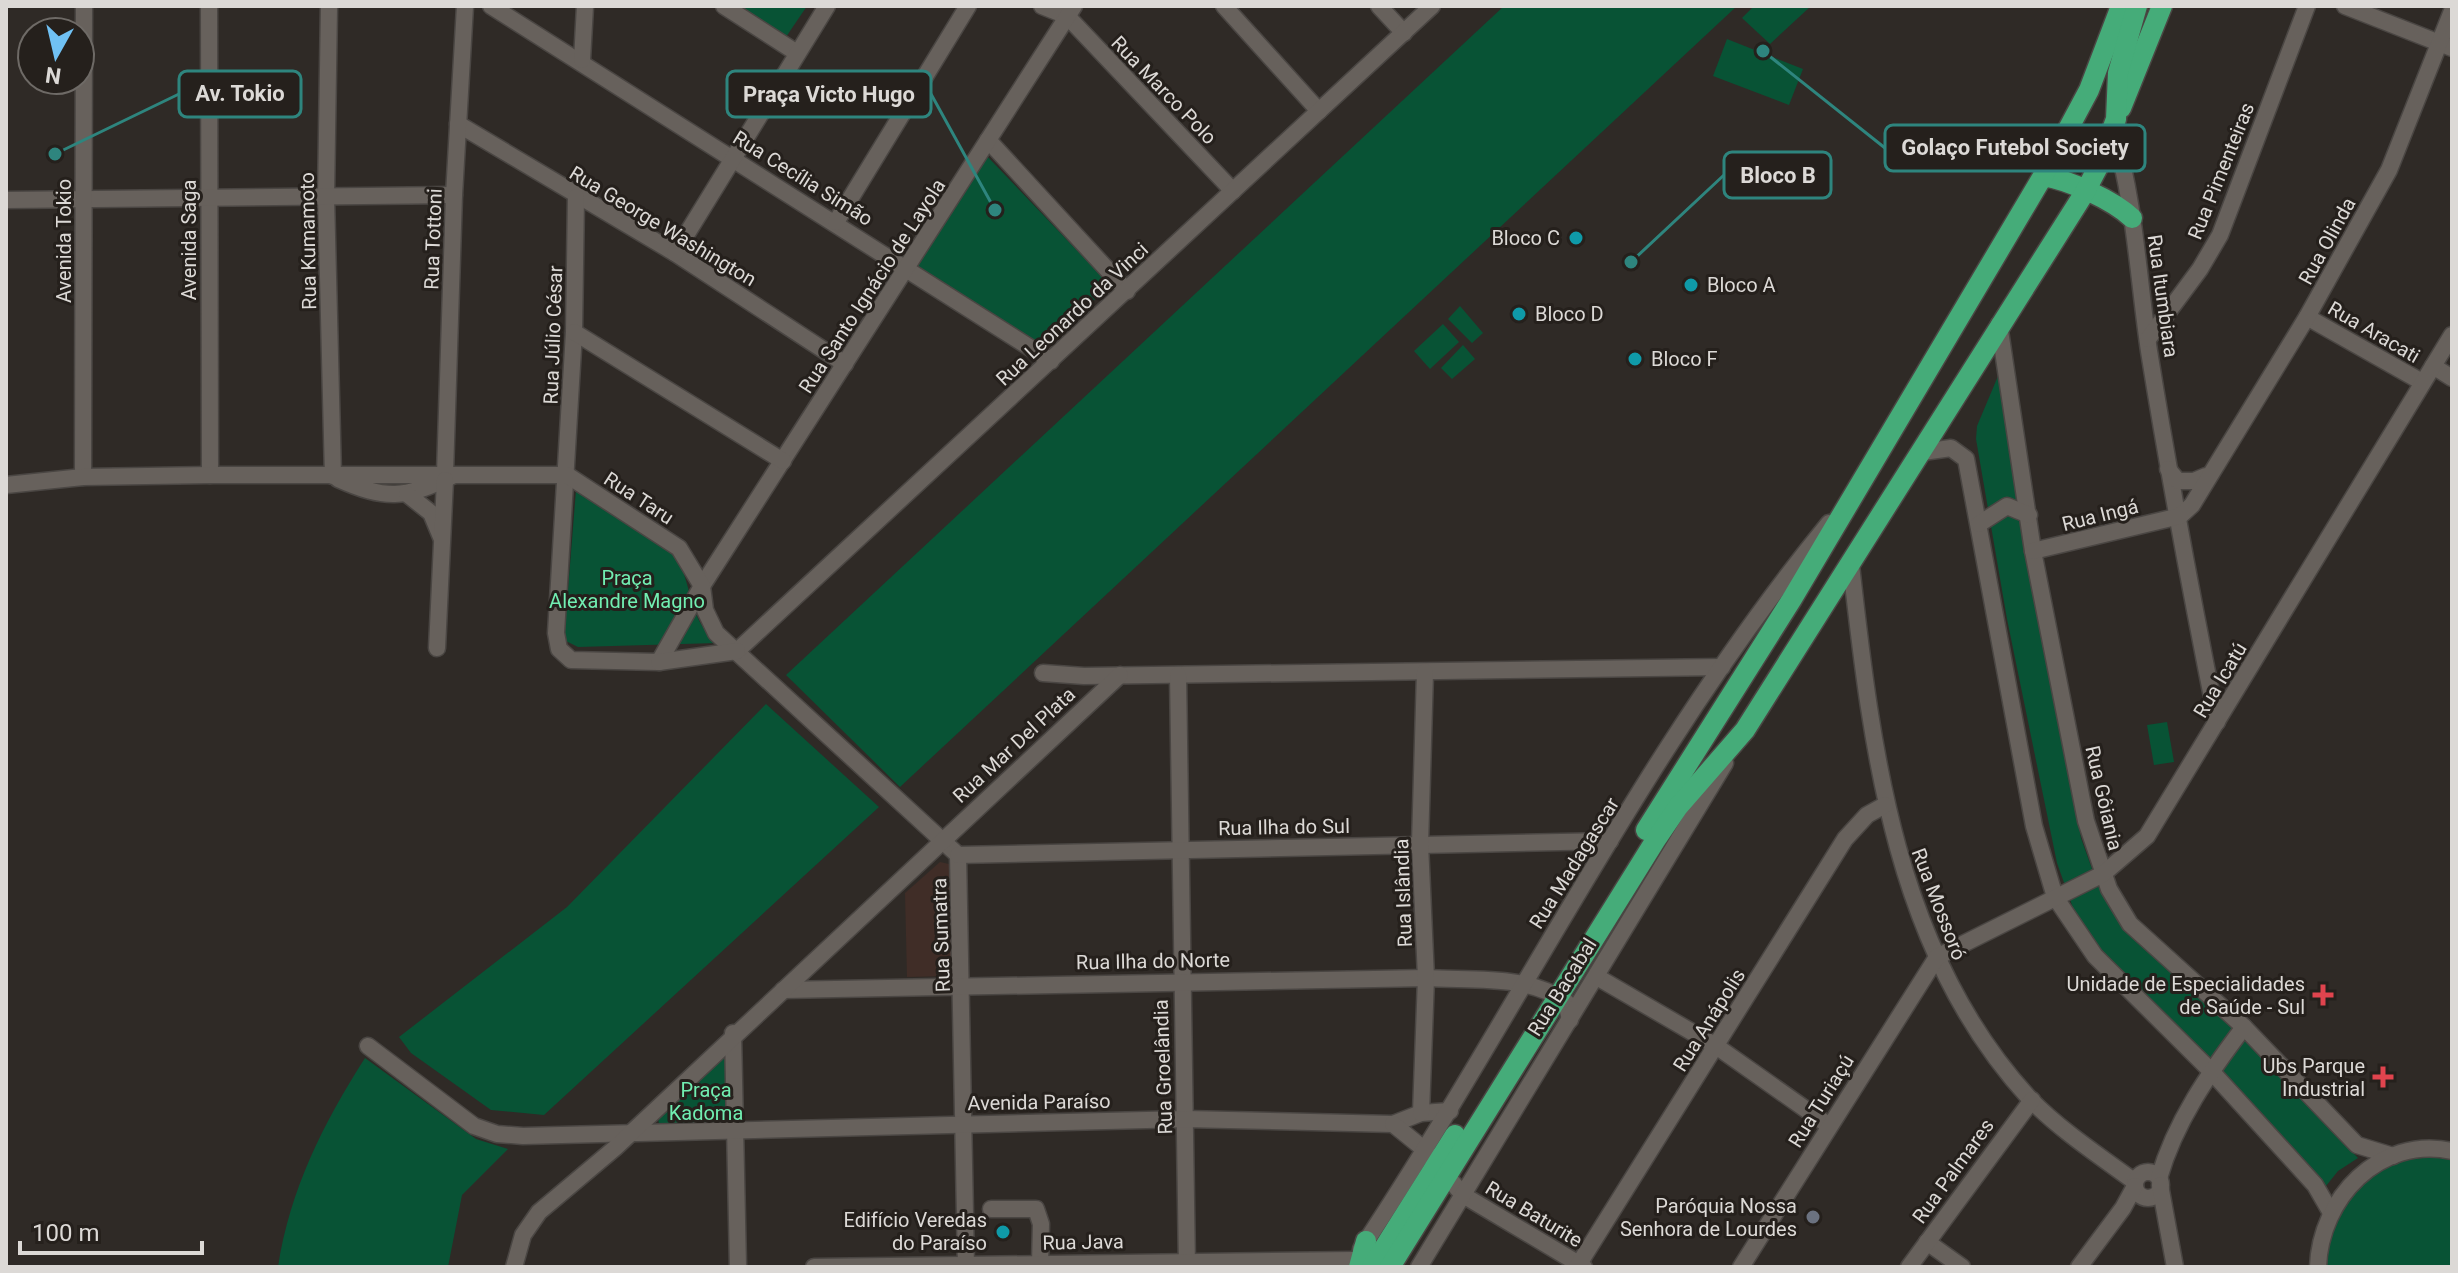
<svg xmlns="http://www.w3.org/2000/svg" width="2458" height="1273" font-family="Roboto,sans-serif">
<rect width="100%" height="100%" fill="#2f2a26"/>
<polygon fill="#402d27" points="940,862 949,864 952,972 949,976 907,977 905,893"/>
<g fill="#085335">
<polygon points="737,6 807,6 786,37"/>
<polygon points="1504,6 1737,6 900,787 786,675"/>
<polygon points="1754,6 1811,6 1770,44 1742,18"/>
<polygon points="1727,39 1803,69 1789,105 1713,76"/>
<polygon points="985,154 1110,285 1044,348 918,266"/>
<polygon points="1460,306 1483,333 1472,343 1448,319"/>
<polygon points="1443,324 1459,342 1430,369 1414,351"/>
<polygon points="1463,345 1475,359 1452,379 1441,368"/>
<polygon points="2001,369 2081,838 2096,880 2125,929 2244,1039 2358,1158 2338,1171 2326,1186 2100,952 2078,922 2057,863 2007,619 1976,439 1977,426"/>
<path d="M576 490C595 503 665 540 675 555 694 586 686 616 717 643L578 647 564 640Z"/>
<polygon points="766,704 879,807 544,1115 491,1110 411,1053 399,1037 567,907"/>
<polygon points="2167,722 2174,762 2154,765 2147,725"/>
<polygon points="723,1054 728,1055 730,1125 664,1127 659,1124 658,1117"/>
<path d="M365 1058 476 1139 508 1149 462 1195 448 1267H278C290 1189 323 1124 365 1058Z"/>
<path d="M2431 1157 2452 1160V1267H2323C2321 1229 2348 1185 2382 1168 2398 1160 2414 1159 2431 1157Z"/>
</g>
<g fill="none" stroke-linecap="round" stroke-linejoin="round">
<defs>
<g id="minor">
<polyline points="209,6 210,475"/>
<polyline points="329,6 326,197 333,476"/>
<polyline points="491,6 1051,361"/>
<polyline points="724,6 797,53"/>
<polyline points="1042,6 1067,16 1233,191"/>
<polyline points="1224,6 1319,111"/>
<polyline points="1379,6 1404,33"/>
<polyline points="2345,6 2452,48"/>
<polyline points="582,60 585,6"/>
<polyline points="458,124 675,253 845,364"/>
<path d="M2113 129C2135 201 2138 277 2149 351 2169 475 2192 598 2217 722"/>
<polyline points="988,140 1127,291"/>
<polyline points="576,197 574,332 556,633 559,649 571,660 659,662 702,586 1074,6"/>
<polyline points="6,200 454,195"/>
<polyline points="836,222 968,6"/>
<polyline points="675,253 827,6"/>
<polyline points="2307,317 2422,382"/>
<polyline points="1999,324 2033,551 2086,821 2109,889 2130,924 2244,1027 2357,1145 2393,1156"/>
<polyline points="574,332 783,461"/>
<polyline points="2148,339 2200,269 2220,235 2307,6"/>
<polyline points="2433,366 2452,378"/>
<polyline points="1923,452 1951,448 1966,459 2034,826 2055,897 2095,956 2211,1071 2315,1185 2330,1211"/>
<polyline points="2168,469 2178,481 2194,481 2206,476"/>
<polyline points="445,473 454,195 465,6"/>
<polyline points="83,477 84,6"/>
<path d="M338 479C385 500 405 499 452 476"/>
<polyline points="6,485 83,477 210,475 567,475 679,548 702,586 705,610 716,633 958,855 966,1267"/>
<polyline points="407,494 431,513 441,537"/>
<polyline points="1979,524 2007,506 2029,515"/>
<polyline points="2033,551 2180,516 2192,505 2307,317 2389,170 2452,11"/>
<path d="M1851 565C1872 753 1896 954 2030 1099 2060 1130 2101 1157 2135 1182"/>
<polyline points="437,648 445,480"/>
<polyline points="737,651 1432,6"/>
<polyline points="659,662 737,651"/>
<polyline points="1043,673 1084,676 1722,667"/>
<polyline points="1178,675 1187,1267"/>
<polyline points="958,855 1610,841"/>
<polyline points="1597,977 1716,1046 1828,1125"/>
<path d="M783 990 1426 978C1471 981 1528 974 1566 1002L1570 1020"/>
<polyline points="733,1033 738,1267"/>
<polyline points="368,1046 474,1126 497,1134 523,1136 1186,1119 1393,1124 1421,1113 1450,1111"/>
<polyline points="1421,1113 1426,978 1420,844 1425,672"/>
<polyline points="1393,1124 1425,1150 1463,1195 1584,1267"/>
<circle cx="2148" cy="1185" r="13"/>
<path d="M2159 1178C2175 1122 2209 1073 2244 1027"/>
<polyline points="2160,1185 2175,1267"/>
<polyline points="991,1209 1036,1209 1041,1224 1040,1264"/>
<polyline points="1927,1242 1962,1267"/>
<path d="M1361 1249C1520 1009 1646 746 1829 523"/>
<polyline points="514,1267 523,1235 539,1212 615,1148 1120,675"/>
<polyline points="814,1267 1354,1260"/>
<polyline points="1419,1267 1725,763"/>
<polyline points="1577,1267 1845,839 1867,815 1885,805"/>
<polyline points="1741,1267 1937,957 2103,874 2147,836 2452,335"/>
<polyline points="1909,1267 2032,1100"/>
<polyline points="2079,1267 2123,1208 2135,1186"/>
<path d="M2318 1267C2320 1199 2379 1135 2452 1151"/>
</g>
<g id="major">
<polyline points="2121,108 2162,6"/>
<path d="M2043 176C2069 180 2113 200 2132 218"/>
<polyline points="1646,830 1792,599 2043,176 2089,90 2121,6"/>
<polyline points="1359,1267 1366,1241"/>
<polyline points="1372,1267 1455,1135"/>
<polyline points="1390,1267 1655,841 1678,807 1745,730 2085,192 2099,165 2116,119 2118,73 2137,6"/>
</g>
</defs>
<use href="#minor" stroke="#4a4643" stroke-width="19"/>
<use href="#major" stroke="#4a4643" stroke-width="23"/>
<use href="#minor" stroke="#67615c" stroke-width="16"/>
<use href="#major" stroke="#45ac79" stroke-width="20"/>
</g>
<g fill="#0f9aa8" stroke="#25201c" stroke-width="3">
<circle cx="1576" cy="238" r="8"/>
<circle cx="1691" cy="285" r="8"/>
<circle cx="1519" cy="314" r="8"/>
<circle cx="1635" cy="359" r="8"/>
<circle cx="1003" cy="1232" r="8"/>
</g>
<g fill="#e0444e" stroke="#25201c" stroke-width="3">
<path d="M2319 983h8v8h8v8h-8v8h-8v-8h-8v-8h8z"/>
<path d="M2379 1065h8v8h8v8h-8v8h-8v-8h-8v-8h8z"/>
</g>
<circle fill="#6b7280" stroke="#25201c" stroke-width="3" cx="1813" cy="1217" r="8"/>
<g text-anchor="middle" stroke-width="6" stroke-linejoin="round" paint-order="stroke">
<g font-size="20" fill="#dcd9d6" stroke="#25201c">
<text transform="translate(1164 90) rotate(46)" y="7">Rua Marco Polo</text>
<text transform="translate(2221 171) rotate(-68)" y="7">Rua Pimenteiras</text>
<text transform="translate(803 178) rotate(32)" y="7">Rua Cecília Simão</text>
<text transform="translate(663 226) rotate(31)" y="7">Rua George Washington</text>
<text transform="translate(433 239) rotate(-88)" y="7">Rua Tottoni</text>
<text transform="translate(189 240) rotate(-90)" y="7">Avenida Saga</text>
<text transform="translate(64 241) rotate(-90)" y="7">Avenida Tokio</text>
<text transform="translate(308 241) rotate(-91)" y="7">Rua Kumamoto</text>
<text transform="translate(2327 241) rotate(-61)" y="7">Rua Olinda</text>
<text transform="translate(872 286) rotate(-57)" y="7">Rua Santo Ignácio de Layola</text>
<text transform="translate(2163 296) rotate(82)" y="7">Rua Itumbiara</text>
<text transform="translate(1072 314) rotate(-43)" y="7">Rua Leonardo da Vinci</text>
<text transform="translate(2374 332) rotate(30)" y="7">Rua Aracati</text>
<text transform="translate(553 335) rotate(-88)" y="7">Rua Júlio César</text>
<text transform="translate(639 498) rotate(33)" y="7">Rua Taru</text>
<text transform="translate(2100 515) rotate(-14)" y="7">Rua Ingá</text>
<text transform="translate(2220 680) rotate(-59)" y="7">Rua Icatú</text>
<text transform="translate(1014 745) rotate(-43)" y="7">Rua Mar Del Plata</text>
<text transform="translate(2104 798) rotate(77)" y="7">Rua Gôiania</text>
<text transform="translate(1284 827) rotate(-1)" y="7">Rua Ilha do Sul</text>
<text transform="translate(1574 863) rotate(-58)" y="7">Rua Madagascar</text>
<text transform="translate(1403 893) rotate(-92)" y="7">Rua Islândia</text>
<text transform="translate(1939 904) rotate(69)" y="7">Rua Mossoró</text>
<text transform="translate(941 935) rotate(-92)" y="7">Rua Sumatra</text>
<text transform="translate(1153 961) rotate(-1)" y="7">Rua Ilha do Norte</text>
<text transform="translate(1562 987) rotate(-58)" y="7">Rua Bacabal</text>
<text transform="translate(1709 1020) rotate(-58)" y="7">Rua Anápolis</text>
<text transform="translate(1163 1067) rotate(-92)" y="7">Rua Groelândia</text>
<text transform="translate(1821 1101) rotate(-58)" y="7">Rua Turiaçú</text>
<text transform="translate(1039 1102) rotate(-1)" y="7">Avenida Paraíso</text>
<text transform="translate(1953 1171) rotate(-54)" y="7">Rua Palmares</text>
<text transform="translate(1534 1214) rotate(31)" y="7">Rua Baturite</text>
<text transform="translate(1083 1242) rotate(-1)" y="7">Rua Java</text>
</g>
<g font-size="20" fill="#dcd9d6" stroke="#25201c" text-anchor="end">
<text x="1560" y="245">Bloco C</text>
<text x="1707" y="292" text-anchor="start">Bloco A</text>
<text x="1535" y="321" text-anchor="start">Bloco D</text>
<text x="1651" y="366" text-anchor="start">Bloco F</text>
<text x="2305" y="991">Unidade de Especialidades<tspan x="2305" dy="23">de Saúde - Sul</tspan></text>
<text x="2365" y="1073">Ubs Parque<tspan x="2365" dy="23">Industrial</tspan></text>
<text x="1797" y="1213">Paróquia Nossa<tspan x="1797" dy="23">Senhora de Lourdes</tspan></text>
<text x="987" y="1227">Edifício Veredas<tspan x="987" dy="23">do Paraíso</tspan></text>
</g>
<g font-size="20" fill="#71eeb1" stroke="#25201c">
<text x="627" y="585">Praça<tspan x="627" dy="23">Alexandre Magno</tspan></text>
<text x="706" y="1097">Praça<tspan x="706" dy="23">Kadoma</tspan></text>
</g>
</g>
<path fill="none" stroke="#2e857e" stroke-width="3" d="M55 154L179 94M995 210L931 94M1763 51L1885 148M1631 262L1724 175"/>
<g fill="#2e857e" stroke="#25201c" stroke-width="3">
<circle cx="55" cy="154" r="8"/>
<circle cx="995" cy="210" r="8"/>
<circle cx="1763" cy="51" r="8"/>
<circle cx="1631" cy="262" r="8"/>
</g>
<g fill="#25201c" stroke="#2e857e" stroke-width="3">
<rect x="179" y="71" width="122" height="46" rx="8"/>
<rect x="727" y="71" width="204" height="46" rx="8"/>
<rect x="1885" y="125" width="260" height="46" rx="8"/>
<rect x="1724" y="152" width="107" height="46" rx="8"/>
</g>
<g font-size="22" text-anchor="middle" font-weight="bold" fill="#dcd9d6">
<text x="240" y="101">Av. Tokio</text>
<text x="829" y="102">Praça Victo Hugo</text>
<text x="2015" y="155">Golaço Futebol Society</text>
<text x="1778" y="183">Bloco B</text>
</g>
<rect width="2458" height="1273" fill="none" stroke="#dcd9d6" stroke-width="16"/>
<g transform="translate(56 56) rotate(188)"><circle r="38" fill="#25201c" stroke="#6e6a66" stroke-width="2"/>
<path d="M0-6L14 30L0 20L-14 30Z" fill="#70c1f4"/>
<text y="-12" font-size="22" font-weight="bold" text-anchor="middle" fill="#dcd9d6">N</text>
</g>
<path d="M20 1241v12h182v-12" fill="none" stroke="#dcd9d6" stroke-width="4"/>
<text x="32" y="1241" font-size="24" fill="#dcd9d6" stroke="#25201c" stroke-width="6" paint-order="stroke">100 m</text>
</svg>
